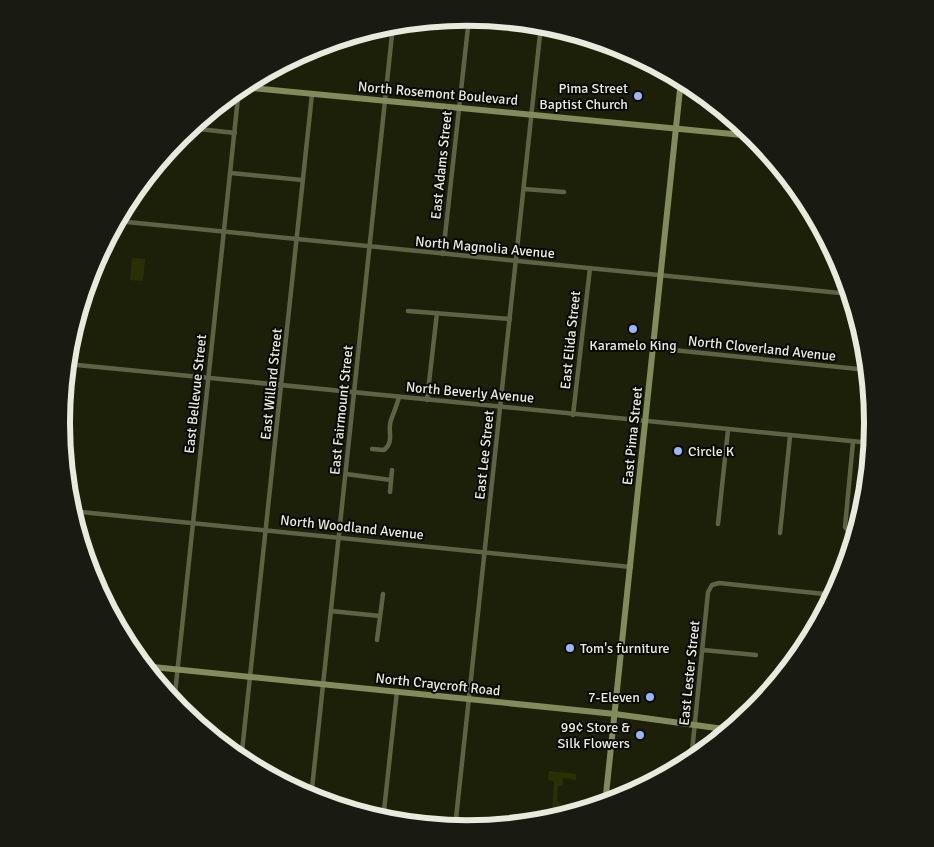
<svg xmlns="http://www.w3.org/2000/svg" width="934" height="847" font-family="Signika,sans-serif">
<rect width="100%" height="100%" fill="#1c2009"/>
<g fill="#2a3004">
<polygon points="132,258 145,259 143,281 130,280"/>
<polygon points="549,771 576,774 576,780 563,778 562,786 558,786 557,802 561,803 560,813 552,813 554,781 548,780"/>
</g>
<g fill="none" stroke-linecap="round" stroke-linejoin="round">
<polyline stroke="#81894d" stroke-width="1" points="613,46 627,51"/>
<g stroke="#5e6346" stroke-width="4.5">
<polyline points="190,128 235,133"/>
<polyline points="231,173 302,180"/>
<polyline points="524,189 564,192"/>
<polyline points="117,221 850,294"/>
<polyline points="443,254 469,18"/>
<polyline points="843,293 845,277"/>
<polyline points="408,311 510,319"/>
<polyline points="653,348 868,370"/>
<polyline points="67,364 871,443"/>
<polyline points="427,400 437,313"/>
<polyline points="573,415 590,268"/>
<polyline points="853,442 845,527 849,532 856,534"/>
<path d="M372 449 384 450C395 441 387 431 391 420 394 412 397 405 399 397"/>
<polyline points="346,474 391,480"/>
<polyline points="390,492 392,470"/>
<polyline points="71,511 631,567"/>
<polyline points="718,524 728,430"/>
<polyline points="780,533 790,436"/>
<polyline points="331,611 380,616"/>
<polyline points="822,616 824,594"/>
<polyline points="377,640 383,594"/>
<polyline points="703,650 756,655"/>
<polyline points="174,703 239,88"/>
<polyline points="241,761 312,94"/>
<polyline points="691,762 708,592 712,585 719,583 834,595"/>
<polyline points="606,794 619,796 618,800"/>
<polyline points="311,798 393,25"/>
<polyline points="383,820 397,691"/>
<polyline points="455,828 541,25"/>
</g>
<g stroke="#828b5c" stroke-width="6">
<polyline points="240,87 753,136"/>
<polyline points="143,666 615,714 731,730"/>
<polyline points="605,804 681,80"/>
</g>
<polyline stroke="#9faa6d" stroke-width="7" points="61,424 69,343"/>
</g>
<g fill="#98b5fd" stroke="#070902" stroke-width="2">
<circle cx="638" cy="96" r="5"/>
<circle cx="633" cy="329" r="5"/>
<circle cx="678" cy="451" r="5"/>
<circle cx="570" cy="648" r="5"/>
<circle cx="650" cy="697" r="5"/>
<circle cx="640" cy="735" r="5"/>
</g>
<g text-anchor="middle" stroke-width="4" stroke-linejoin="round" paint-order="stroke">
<g font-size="14" fill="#e7eadc" stroke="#070902" text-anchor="end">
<text x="628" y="93">Pima Street<tspan x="628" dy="16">Baptist Church</tspan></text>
<text x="633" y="350" text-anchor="middle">Karamelo King</text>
<text x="688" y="456" text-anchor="start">Circle K</text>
<text x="580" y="653" text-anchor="start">Tom's furniture</text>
<text x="640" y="702">7-Eleven</text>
<text x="630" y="732">99¢ Store &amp;<tspan x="630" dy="16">Silk Flowers</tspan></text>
</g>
<g font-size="14" fill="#e7eadc" stroke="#070902">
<text transform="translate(438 93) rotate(5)" y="5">North Rosemont Boulevard</text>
<text transform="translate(441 165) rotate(-84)" y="5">East Adams Street</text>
<text transform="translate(485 247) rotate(5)" y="5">North Magnolia Avenue</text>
<text transform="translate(570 340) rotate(-84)" y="5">East Elida Street</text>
<text transform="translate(762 348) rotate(6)" y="5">North Cloverland Avenue</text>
<text transform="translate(271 384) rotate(-84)" y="5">East Willard Street</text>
<text transform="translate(470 392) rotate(5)" y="5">North Beverly Avenue</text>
<text transform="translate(195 394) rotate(-84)" y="5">East Bellevue Street</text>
<text transform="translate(341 410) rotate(-84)" y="5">East Fairmount Street</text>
<text transform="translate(632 436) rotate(-84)" y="5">East Pima Street</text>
<text transform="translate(484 455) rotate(-84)" y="5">East Lee Street</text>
<text transform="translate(352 527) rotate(6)" y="5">North Woodland Avenue</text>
<text transform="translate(689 673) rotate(-84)" y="5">East Lester Street</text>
<text transform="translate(438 684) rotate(6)" y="5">North Craycroft Road</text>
</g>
</g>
<path d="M0 0H934V847H0ZM70 423a397 397 0 1 1 794 0a397 397 0 1 1-794 0Z" fill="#191b13" fill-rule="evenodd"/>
<path fill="none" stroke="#e7eadc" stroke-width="6" d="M70 423a397 397 0 1 1 794 0a397 397 0 1 1-794 0Z"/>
</svg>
